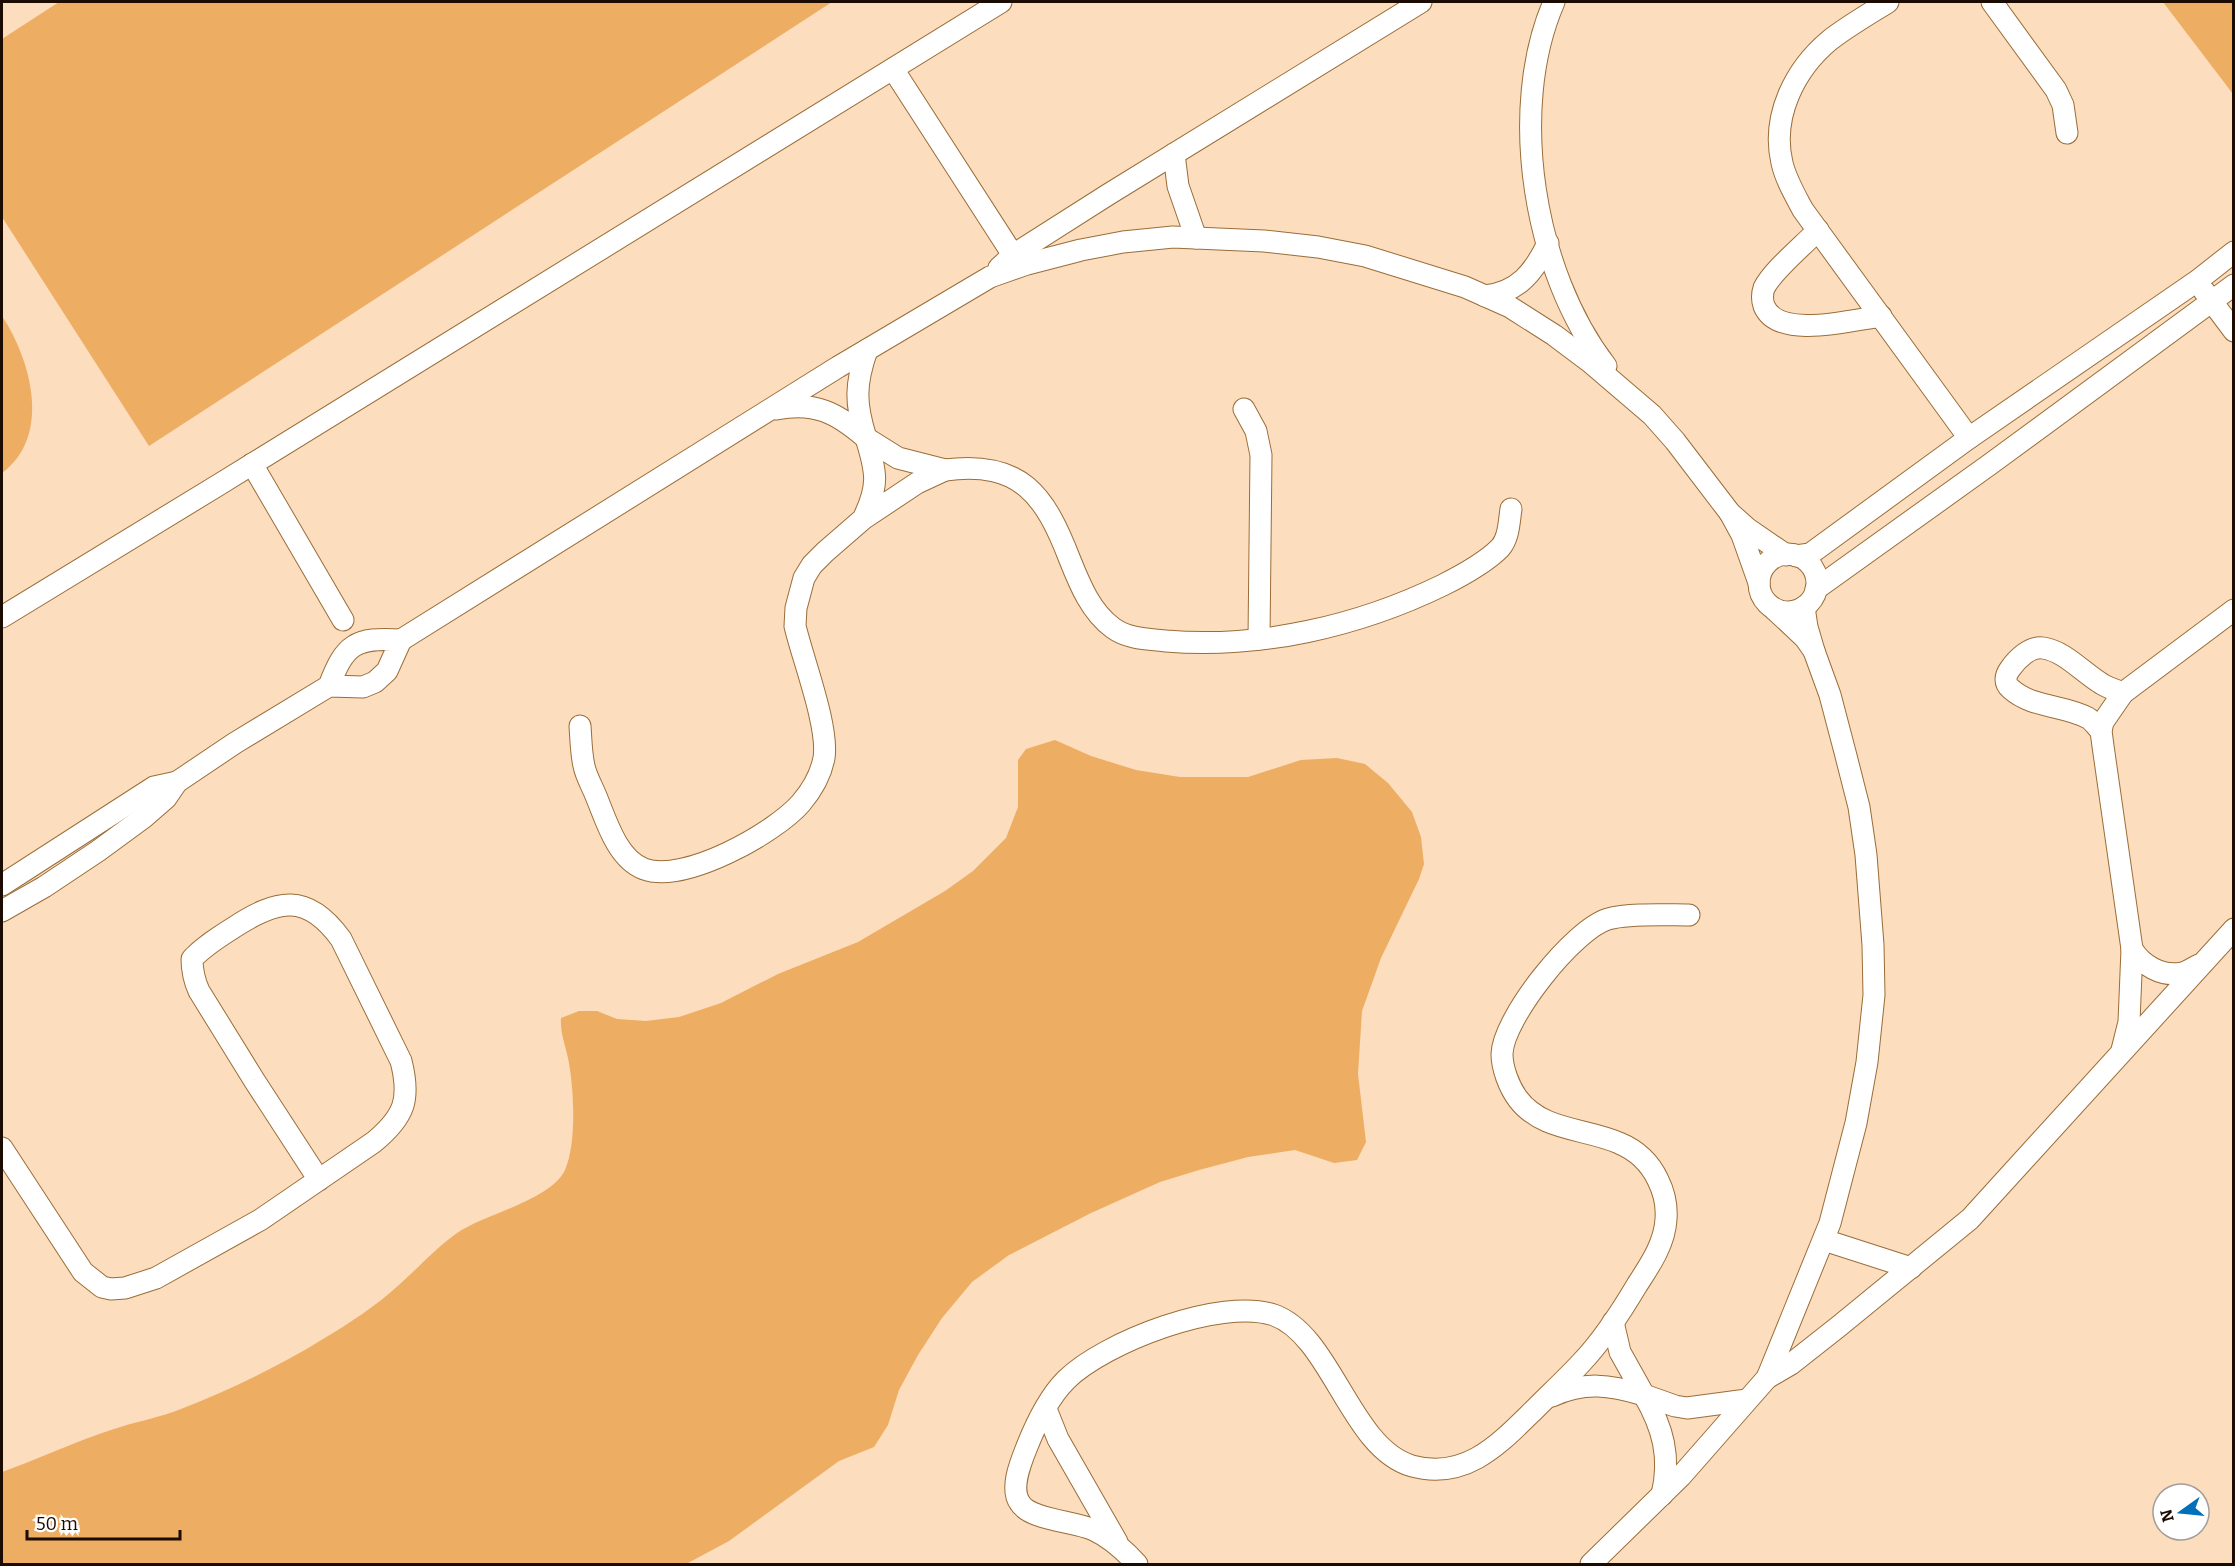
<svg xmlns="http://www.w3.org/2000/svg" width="2235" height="1566" font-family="Bitter,serif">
<rect width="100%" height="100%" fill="#fcddbd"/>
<g fill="#edad63">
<polygon points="59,2 832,2 149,446 2,217 2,39"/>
<polygon points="2163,2 2233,2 2233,94"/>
<path d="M2 316C31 360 52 436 2 473Z"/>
<path d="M1055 740 1091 756 1136 770 1180 777H1248L1301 760 1337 758 1365 764 1388 783 1412 812 1421 837 1424 864 1419 879 1381 958 1362 1011 1358 1074 1366 1142 1357 1160 1334 1163 1295 1150 1248 1157 1199 1170 1160 1182 1091 1213 1009 1255 972 1282 942 1318 918 1355 899 1390 888 1425 874 1447 839 1461 729 1541 686 1564H2V1472C38 1459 74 1442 111 1430 134 1422 158 1418 181 1409 229 1390 278 1367 323 1339 350 1323 376 1306 400 1284 419 1267 436 1248 457 1233 485 1214 551 1200 565 1170 577 1143 574 1087 568 1058 565 1044 560 1032 561 1018L579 1011H597L617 1019 646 1021 679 1017 721 1003 778 974 858 942 945 891 973 871 1006 838 1018 807V760L1026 749Z"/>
</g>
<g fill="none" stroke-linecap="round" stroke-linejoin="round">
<defs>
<g id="minor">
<path d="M1554 2C1507 110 1534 273 1606 366"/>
<path d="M1888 2C1869 14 1848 26 1830 40 1795 69 1771 116 1782 163 1786 180 1795 195 1803 210L1969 438"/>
<polyline points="1992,2 2056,90 2063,105 2067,133"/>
<polyline points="893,69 1013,255 1025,263"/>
<polyline points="1174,154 1178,186 1196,238"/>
<path d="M1818 230C1803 246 1773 270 1764 288 1762 294 1762 300 1764 306 1778 340 1852 320 1881 316"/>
<polyline points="999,268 1013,255 1109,194 1421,2"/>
<polyline points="2204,291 2234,331"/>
<path d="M1485 296C1519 292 1534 272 1548 243"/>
<path d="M776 409C815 401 837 413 866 438 855 404 855 384 867 350"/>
<polyline points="1244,409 1256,431 1261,455 1259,639"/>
<polyline points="252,464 343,620"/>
<path d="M945 470C1021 460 1045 495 1070 560 1080 585 1091 612 1113 628 1128 639 1148 639 1166 641 1260 649 1359 626 1443 585 1461 576 1486 562 1500 548 1509 538 1509 522 1511 509"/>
<circle cx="1788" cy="583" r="29"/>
<polyline points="1796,556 1810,554 1969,438 2197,281 2234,252"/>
<polyline points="1759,583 1742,535 1730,513 1748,529 1786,555"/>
<polyline points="1816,589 1989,465 2234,285"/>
<polyline points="1774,609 1805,638 1814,651 1807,627 1804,607"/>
<polyline points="2,617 220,484 1001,2"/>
<polyline points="401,640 838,367 990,277 1027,264 1081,250 1123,242 1173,237 1264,241 1318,247 1365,256 1465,287 1510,307 1554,335 1590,362 1652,415 1675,441 1730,513"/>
<path d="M580 726C581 739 581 753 584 766 586 776 592 786 596 796 606 820 617 859 644 869 684 884 775 833 801 803 812 790 821 774 824 758 829 727 803 660 795 626L796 608 804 578 812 565 825 552 863 519 917 483 945 470 898 458 866 438C877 473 879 486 863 519"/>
<path d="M2101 731C2097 727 2093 721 2088 718 2065 705 2032 708 2011 689 2004 683 2005 676 2010 669 2017 659 2030 646 2043 648 2065 651 2083 673 2102 684 2108 688 2116 690 2123 693"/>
<polyline points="2,885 154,787 177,782"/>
<path d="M2 911 44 887 98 851 143 818 166 798 177 782 235 743 329 686 363 687 375 682 387 671 401 640C355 637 345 644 329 686"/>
<polyline points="2132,949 2103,746 2101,731 2103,722 2123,693 2234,610"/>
<path d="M2122 1050 2129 1022 2132 949C2142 965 2161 977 2182 973 2187 972 2194 967 2199 965"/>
<path d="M2 1148 83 1272 102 1287 111 1289 125 1288 156 1278 260 1220 374 1142C404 1117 411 1100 401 1061L341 939C307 892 277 899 233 928 219 937 204 946 192 959 192 972 194 980 199 991L254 1080 319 1180"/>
<polyline points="1824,1240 1911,1268"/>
<polyline points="1767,1378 1791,1364 1838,1327 1970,1219 2234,929"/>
<path d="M1552 1396C1585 1381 1610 1385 1644 1395L1620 1352 1613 1322"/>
<polyline points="1046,1409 1058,1439 1117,1542"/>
<path d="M1662 1495C1671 1457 1663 1428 1644 1395L1675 1406 1687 1408 1747 1400"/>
<path d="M1137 1564C1125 1551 1111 1538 1094 1530 1074 1521 1030 1520 1020 1503 1010 1489 1020 1464 1026 1449 1035 1426 1048 1398 1066 1380 1104 1342 1222 1297 1274 1315 1332 1336 1350 1448 1412 1466 1467 1481 1501 1442 1536 1408 1551 1393 1567 1378 1581 1363 1603 1340 1621 1312 1637 1285 1650 1265 1665 1243 1666 1219 1667 1206 1664 1192 1658 1180 1650 1163 1636 1150 1619 1143 1585 1128 1542 1131 1518 1099 1509 1087 1502 1068 1502 1054 1503 1018 1574 929 1608 919 1629 913 1667 915 1689 915"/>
<polyline points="1591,1564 1681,1476 1767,1378 1830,1223 1856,1123 1867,1062 1874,995 1873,945 1866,855 1859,807 1845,752 1830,695 1814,651"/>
</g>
</defs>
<use href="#minor" stroke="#9a6d38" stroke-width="23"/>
<use href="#minor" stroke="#fff" stroke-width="21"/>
</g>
<rect width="2235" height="1566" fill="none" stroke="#1c0b00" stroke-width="6"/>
<g transform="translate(2181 1512) rotate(255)"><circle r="28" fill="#ffffff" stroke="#a49d99" stroke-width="1.5"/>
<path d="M0-4.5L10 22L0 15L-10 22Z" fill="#016fba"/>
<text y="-9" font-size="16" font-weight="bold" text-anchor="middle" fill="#1c0b00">N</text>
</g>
<path d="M27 1530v9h153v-9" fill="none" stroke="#1c0b00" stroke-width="3"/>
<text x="36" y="1530" font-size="18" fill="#1c0b00" stroke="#ffffff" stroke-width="4.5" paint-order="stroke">50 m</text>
</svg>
